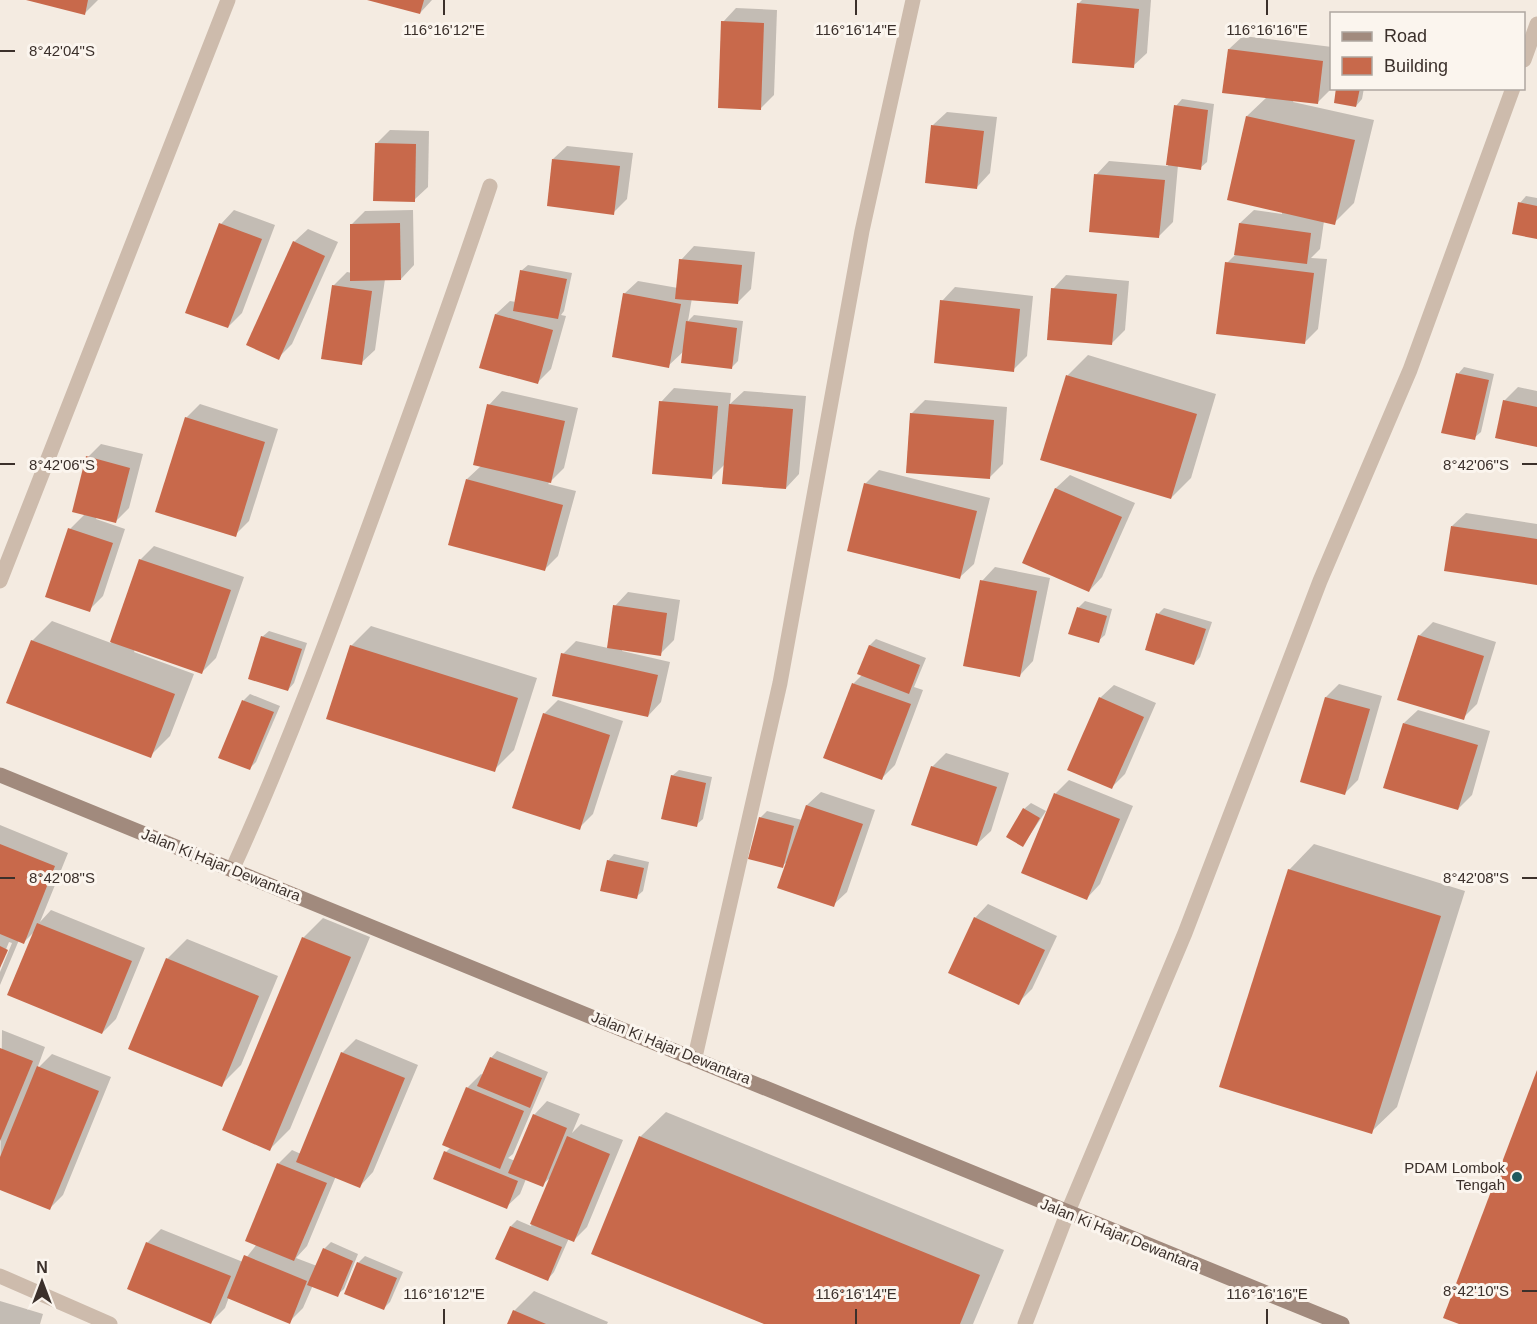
<svg xmlns="http://www.w3.org/2000/svg" width="1537" height="1324" font-family="Arial,sans-serif">
<rect width="100%" height="100%" fill="#f4ebe1"/>
<g fill="#0003">
<polygon points="32,0 98,0 84,14"/>
<polygon points="370,0 432,0 420,13"/>
<polygon points="1082,0 1151,0 1147,53 1133,66 1078,4"/>
<polygon points="736,8 777,10 774,95 761,108 723,22"/>
<polygon points="1243,36 1332,47 1331,89 1317,103 1294,100 1293,102 1374,120 1354,203 1334,223 1324,221 1320,249 1311,258 1327,259 1318,329 1305,342 1227,263 1236,254 1240,223 1254,210 1282,214 1282,212 1247,116 1267,97 1229,49"/>
<polygon points="1338,88 1364,88 1362,99 1356,106"/>
<polygon points="1182,99 1214,104 1207,162 1200,168 1178,165 1173,222 1159,236 1096,175 1109,161 1168,166 1176,106"/>
<polygon points="947,112 997,117 990,173 977,187 933,125"/>
<polygon points="390,130 429,131 428,187 414,200 376,144"/>
<polygon points="567,146 633,153 627,199 613,213 553,159"/>
<polygon points="1526,196 1537,198 1537,238 1520,203"/>
<polygon points="234,210 275,225 242,313 228,327 187,312 221,224"/>
<polygon points="413,210 414,265 401,279 385,279 375,350 361,363 333,286 347,272 352,273 351,225 365,211"/>
<polygon points="308,229 338,242 292,344 278,358 294,242"/>
<polygon points="694,246 755,252 751,289 738,302 692,298 688,321 694,315 743,321 738,361 731,368 684,351 668,366 624,294 638,281 678,288 681,260"/>
<polygon points="528,265 572,273 564,311 561,315 566,316 551,369 537,383 481,367 496,314 510,301 516,302 521,271"/>
<polygon points="1066,275 1129,281 1125,330 1112,343 1053,289"/>
<polygon points="955,287 1033,296 1027,356 1013,370 942,301"/>
<polygon points="1088,355 1216,394 1191,478 1171,498 1042,459 1068,375"/>
<polygon points="1464,367 1494,374 1481,432 1474,438 1458,374"/>
<polygon points="1518,387 1537,391 1537,446 1504,401"/>
<polygon points="674,388 731,393 730,404 744,391 806,396 799,474 786,488 725,464 712,477 661,402"/>
<polygon points="502,391 578,408 564,468 548,484 576,491 558,556 545,569 467,479 481,466 489,405"/>
<polygon points="925,400 1007,407 1003,464 989,478 911,414"/>
<polygon points="200,404 278,429 249,521 235,535 186,418"/>
<polygon points="101,444 143,454 129,508 115,522 97,517 96,519 125,529 103,596 89,610 70,529 85,514 88,457"/>
<polygon points="879,470 990,498 974,564 960,577 865,484"/>
<polygon points="1070,475 1135,503 1102,577 1089,591 1024,563 1056,488"/>
<polygon points="1466,513 1537,524 1537,584 1452,526"/>
<polygon points="154,546 244,577 216,658 202,672 135,649 134,652 194,674 170,736 150,756 32,641 52,621 111,643 140,560"/>
<polygon points="995,567 1050,578 1033,661 1020,675 982,581"/>
<polygon points="628,592 680,600 674,640 660,654 623,648 622,651 670,662 661,702 648,716 563,654 576,641 608,648 615,606"/>
<polygon points="1085,601 1112,609 1105,635 1098,641 1070,633 1079,607"/>
<polygon points="1164,608 1212,622 1200,657 1194,664 1158,614"/>
<polygon points="1433,622 1496,642 1477,704 1463,718 1419,636"/>
<polygon points="371,626 537,678 514,750 494,770 351,646"/>
<polygon points="269,631 307,643 294,683 288,690 262,637"/>
<polygon points="876,639 926,658 914,687 923,690 895,765 882,778 825,757 854,683 862,675 870,645"/>
<polygon points="1339,684 1382,696 1358,780 1345,793 1326,697"/>
<polygon points="1114,685 1156,703 1125,774 1112,787 1100,698"/>
<polygon points="250,694 280,706 256,762 249,769 220,757 244,700"/>
<polygon points="558,700 623,721 593,814 579,828 544,714"/>
<polygon points="1418,710 1490,731 1472,795 1458,809 1404,723"/>
<polygon points="946,753 1009,773 991,831 977,844 932,767"/>
<polygon points="679,770 712,777 703,819 696,825 672,776"/>
<polygon points="1069,780 1133,806 1100,884 1087,898 1023,872 1056,793"/>
<polygon points="821,792 875,810 847,892 833,905 788,861 782,866 760,818 767,811 802,820 807,805"/>
<polygon points="1031,803 1046,811 1023,845 1024,809"/>
<polygon points="0,825 68,853 40,922 51,910 145,948 116,1019 102,1033 35,931 24,942 19,940 0,985 0,972 12,943 9,942 0,964"/>
<polygon points="1314,844 1465,891 1397,1107 1371,1132 1289,870"/>
<polygon points="614,854 649,862 643,891 636,897 608,861"/>
<polygon points="988,904 1057,936 1032,989 1018,1003 975,918"/>
<polygon points="323,918 370,937 290,1129 270,1149 303,938"/>
<polygon points="187,939 278,976 241,1065 221,1085 167,959"/>
<polygon points="2,1030 45,1047 37,1069 52,1054 111,1077 63,1195 50,1208 0,1188"/>
<polygon points="356,1039 418,1065 373,1172 360,1186 336,1176 307,1246 296,1258 317,1266 324,1249 331,1242 358,1254 344,1289 337,1295 313,1285 303,1308 289,1322 229,1297 225,1308 211,1322 147,1243 161,1229 243,1262 257,1244 278,1164 292,1150 301,1154 342,1053"/>
<polygon points="497,1051 548,1072 513,1154 508,1158 515,1161 534,1115 547,1101 580,1114 572,1133 581,1124 623,1140 587,1227 574,1240 569,1238 554,1272 548,1279 511,1226 517,1220 531,1226 552,1176 542,1185 526,1179 520,1194 506,1207 446,1152 451,1147 467,1088 481,1074 483,1075 491,1058"/>
<polygon points="666,1112 1004,1250 973,1324 768,1324 640,1137"/>
<polygon points="365,1256 403,1272 390,1302 383,1309 358,1263"/>
<polygon points="534,1291 608,1322 607,1324 509,1324 514,1311"/>
<polygon points="0,1301 43,1314 40,1324 0,1324"/>
</g>
<g fill="#c8694b">
<polygon points="26,0 88,0 85,15"/>
<polygon points="367,0 424,0 420,14"/>
<polygon points="1077,3 1139,9 1134,68 1072,63"/>
<polygon points="721,21 764,23 761,110 718,108"/>
<polygon points="1228,49 1323,61 1318,104 1222,93"/>
<polygon points="1336,88 1360,88 1356,107 1334,103"/>
<polygon points="1174,105 1208,110 1201,170 1166,165"/>
<polygon points="1246,116 1355,140 1335,225 1227,200"/>
<polygon points="931,125 984,131 977,189 925,183"/>
<polygon points="375,143 416,144 415,202 373,201"/>
<polygon points="552,159 620,166 614,215 547,206"/>
<polygon points="1094,174 1165,180 1159,238 1089,232"/>
<polygon points="1518,202 1537,206 1537,239 1512,234"/>
<polygon points="219,223 262,239 228,328 185,313"/>
<polygon points="400,223 401,280 350,281 350,224"/>
<polygon points="1239,223 1311,233 1307,264 1234,255"/>
<polygon points="293,241 325,256 279,360 246,345"/>
<polygon points="679,259 742,265 738,304 675,299"/>
<polygon points="1225,262 1314,273 1305,344 1216,334"/>
<polygon points="520,270 567,279 558,319 513,311"/>
<polygon points="332,285 372,291 362,365 321,359"/>
<polygon points="1051,288 1117,294 1112,345 1047,340"/>
<polygon points="623,293 681,304 669,368 612,357"/>
<polygon points="940,300 1020,309 1014,372 934,363"/>
<polygon points="495,314 553,330 538,384 479,368"/>
<polygon points="686,321 737,328 732,369 681,363"/>
<polygon points="1456,373 1489,380 1475,440 1441,433"/>
<polygon points="1066,375 1197,414 1171,499 1040,460"/>
<polygon points="1503,400 1537,407 1537,447 1495,438"/>
<polygon points="659,401 718,406 712,479 652,474"/>
<polygon points="487,404 565,421 551,483 473,465"/>
<polygon points="729,404 793,409 786,489 722,484"/>
<polygon points="910,413 994,420 990,479 906,473"/>
<polygon points="185,417 265,442 236,537 155,512"/>
<polygon points="86,456 130,468 116,523 72,512"/>
<polygon points="466,479 563,505 545,571 448,545"/>
<polygon points="864,483 977,511 960,579 847,551"/>
<polygon points="1055,488 1122,517 1089,592 1022,563"/>
<polygon points="1451,526 1537,539 1537,585 1444,571"/>
<polygon points="68,528 113,543 90,612 45,597"/>
<polygon points="139,559 231,590 202,674 110,642"/>
<polygon points="980,580 1037,591 1020,677 963,666"/>
<polygon points="613,605 667,613 661,656 607,648"/>
<polygon points="1077,607 1107,616 1099,643 1068,634"/>
<polygon points="1156,613 1206,629 1194,665 1145,650"/>
<polygon points="1418,635 1484,656 1464,720 1397,700"/>
<polygon points="261,636 302,649 288,691 248,679"/>
<polygon points="31,640 175,694 151,758 6,703"/>
<polygon points="350,645 518,698 495,772 326,719"/>
<polygon points="869,645 920,665 909,694 857,674"/>
<polygon points="561,653 658,675 648,717 552,696"/>
<polygon points="852,683 911,704 882,780 823,758"/>
<polygon points="1099,697 1144,717 1112,789 1067,770"/>
<polygon points="1325,697 1370,709 1345,795 1300,782"/>
<polygon points="242,700 274,712 250,770 218,758"/>
<polygon points="543,713 610,735 580,830 512,808"/>
<polygon points="1403,723 1478,745 1458,810 1383,788"/>
<polygon points="931,766 997,787 977,846 911,825"/>
<polygon points="671,775 706,783 697,827 661,819"/>
<polygon points="1054,793 1120,819 1087,900 1021,873"/>
<polygon points="806,805 863,824 834,907 777,888"/>
<polygon points="1023,808 1040,818 1023,847 1006,837"/>
<polygon points="759,817 794,826 783,868 748,859"/>
<polygon points="0,844 55,866 24,944 0,934"/>
<polygon points="607,860 644,868 637,899 600,891"/>
<polygon points="1288,869 1441,916 1372,1134 1219,1087"/>
<polygon points="974,917 1045,950 1019,1005 948,973"/>
<polygon points="37,923 132,961 102,1034 7,995"/>
<polygon points="302,937 351,957 270,1151 222,1130"/>
<polygon points="0,946 8,950 0,968"/>
<polygon points="166,958 259,996 222,1087 128,1049"/>
<polygon points="0,1048 33,1061 0,1141"/>
<polygon points="341,1052 405,1078 360,1188 296,1162"/>
<polygon points="490,1057 542,1078 530,1108 477,1086"/>
<polygon points="37,1066 99,1091 50,1210 0,1190 0,1157"/>
<polygon points="1537,1070 1537,1324 1459,1324 1443,1318"/>
<polygon points="466,1087 524,1111 500,1169 442,1145"/>
<polygon points="533,1114 567,1128 543,1187 508,1173"/>
<polygon points="567,1136 610,1154 574,1242 530,1224"/>
<polygon points="639,1136 980,1275 960,1324 764,1324 591,1254"/>
<polygon points="444,1151 518,1181 507,1209 433,1179"/>
<polygon points="277,1163 327,1183 294,1261 245,1241"/>
<polygon points="510,1226 562,1247 548,1281 495,1259"/>
<polygon points="146,1242 231,1276 211,1324 127,1289"/>
<polygon points="323,1248 353,1261 338,1297 307,1285"/>
<polygon points="244,1255 307,1281 290,1324 227,1298"/>
<polygon points="357,1262 397,1278 384,1310 344,1294"/>
<polygon points="513,1310 546,1324 507,1324"/>
</g>
<g fill="none" stroke-linecap="round" stroke-linejoin="round">
<g stroke="#cdbbac" stroke-width="15">
<polyline points="1524,60 1537,24"/>
<polyline points="0,581 228,0"/>
<path d="M232 870C285 754 329 635 373 515 413 406 453 296 490 186"/>
<polyline points="695,1057 780,683 862,231 913,0"/>
<polyline points="0,1276 110,1324"/>
<polyline points="1025,1324 1067,1214 1185,933 1320,581 1410,370 1513,88"/>
</g>
<polyline stroke="#a18a7d" stroke-width="15" points="0,775 1342,1324"/>
</g>
<path fill="none" stroke="#3b302b" stroke-width="2" d="M444 0V15M856 0V15M1267 0V15M0 51H15M0 464H15M1522 464H1537M0 878H15M1522 878H1537M1522 1291H1537M444 1309V1324M856 1309V1324M1267 1309V1324"/>
<circle fill="#1f5a5e" stroke="#fbf5ee" stroke-width="2" cx="1517" cy="1177" r="6"/>
<g text-anchor="middle" stroke-width="6" stroke-linejoin="round" paint-order="stroke">
<g font-size="15" fill="#3b302b" stroke="#fbf5ee">
<text transform="translate(221 865) rotate(22)" y="5">Jalan Ki Hajar Dewantara</text>
<text transform="translate(671 1048) rotate(22)" y="5">Jalan Ki Hajar Dewantara</text>
<text transform="translate(1120 1235) rotate(22)" y="5">Jalan Ki Hajar Dewantara</text>
</g>
<g font-size="15" fill="#3b302b" stroke="#fbf5ee" text-anchor="end">
<text x="1505" y="1173">PDAM Lombok<tspan x="1505" dy="17">Tengah</tspan></text>
</g>
</g>
<g font-size="15" text-anchor="middle" fill="#3b302b" stroke="#fbf5ee" stroke-width="6" stroke-linejoin="round" paint-order="stroke">
<text x="444" y="35">116°16'12"E</text>
<text x="856" y="35">116°16'14"E</text>
<text x="1267" y="35">116°16'16"E</text>
<text x="62" y="56">8°42'04"S</text>
<text x="62" y="470">8°42'06"S</text>
<text x="1476" y="470">8°42'06"S</text>
<text x="62" y="883">8°42'08"S</text>
<text x="1476" y="883">8°42'08"S</text>
<text x="1476" y="1296">8°42'10"S</text>
<text x="444" y="1299">116°16'12"E</text>
<text x="856" y="1299">116°16'14"E</text>
<text x="1267" y="1299">116°16'16"E</text>
</g>
<rect x="1330" y="12" width="195" height="78" fill="#fbf5ee" stroke="#aea6a0" stroke-width="1.5"/>
<rect x="1342" y="32" width="30" height="9" fill="#a18a7d" stroke="#aea6a0" stroke-width="1.5"/>
<text x="1384" y="42" font-size="18" fill="#3b302b">Road</text>
<rect x="1342" y="57" width="30" height="18" fill="#c8694b" stroke="#aea6a0" stroke-width="1.5"/>
<text x="1384" y="72" font-size="18" fill="#3b302b">Building</text>
<g transform="translate(42 1282)" stroke="#fbf5ee" stroke-width="4.5" paint-order="stroke">
<path d="M0-4.5L10 22L0 15L-10 22Z" fill="#3b302b"/>
<text y="-9" font-size="16" font-weight="bold" text-anchor="middle" fill="#3b302b">N</text>
</g>
</svg>
